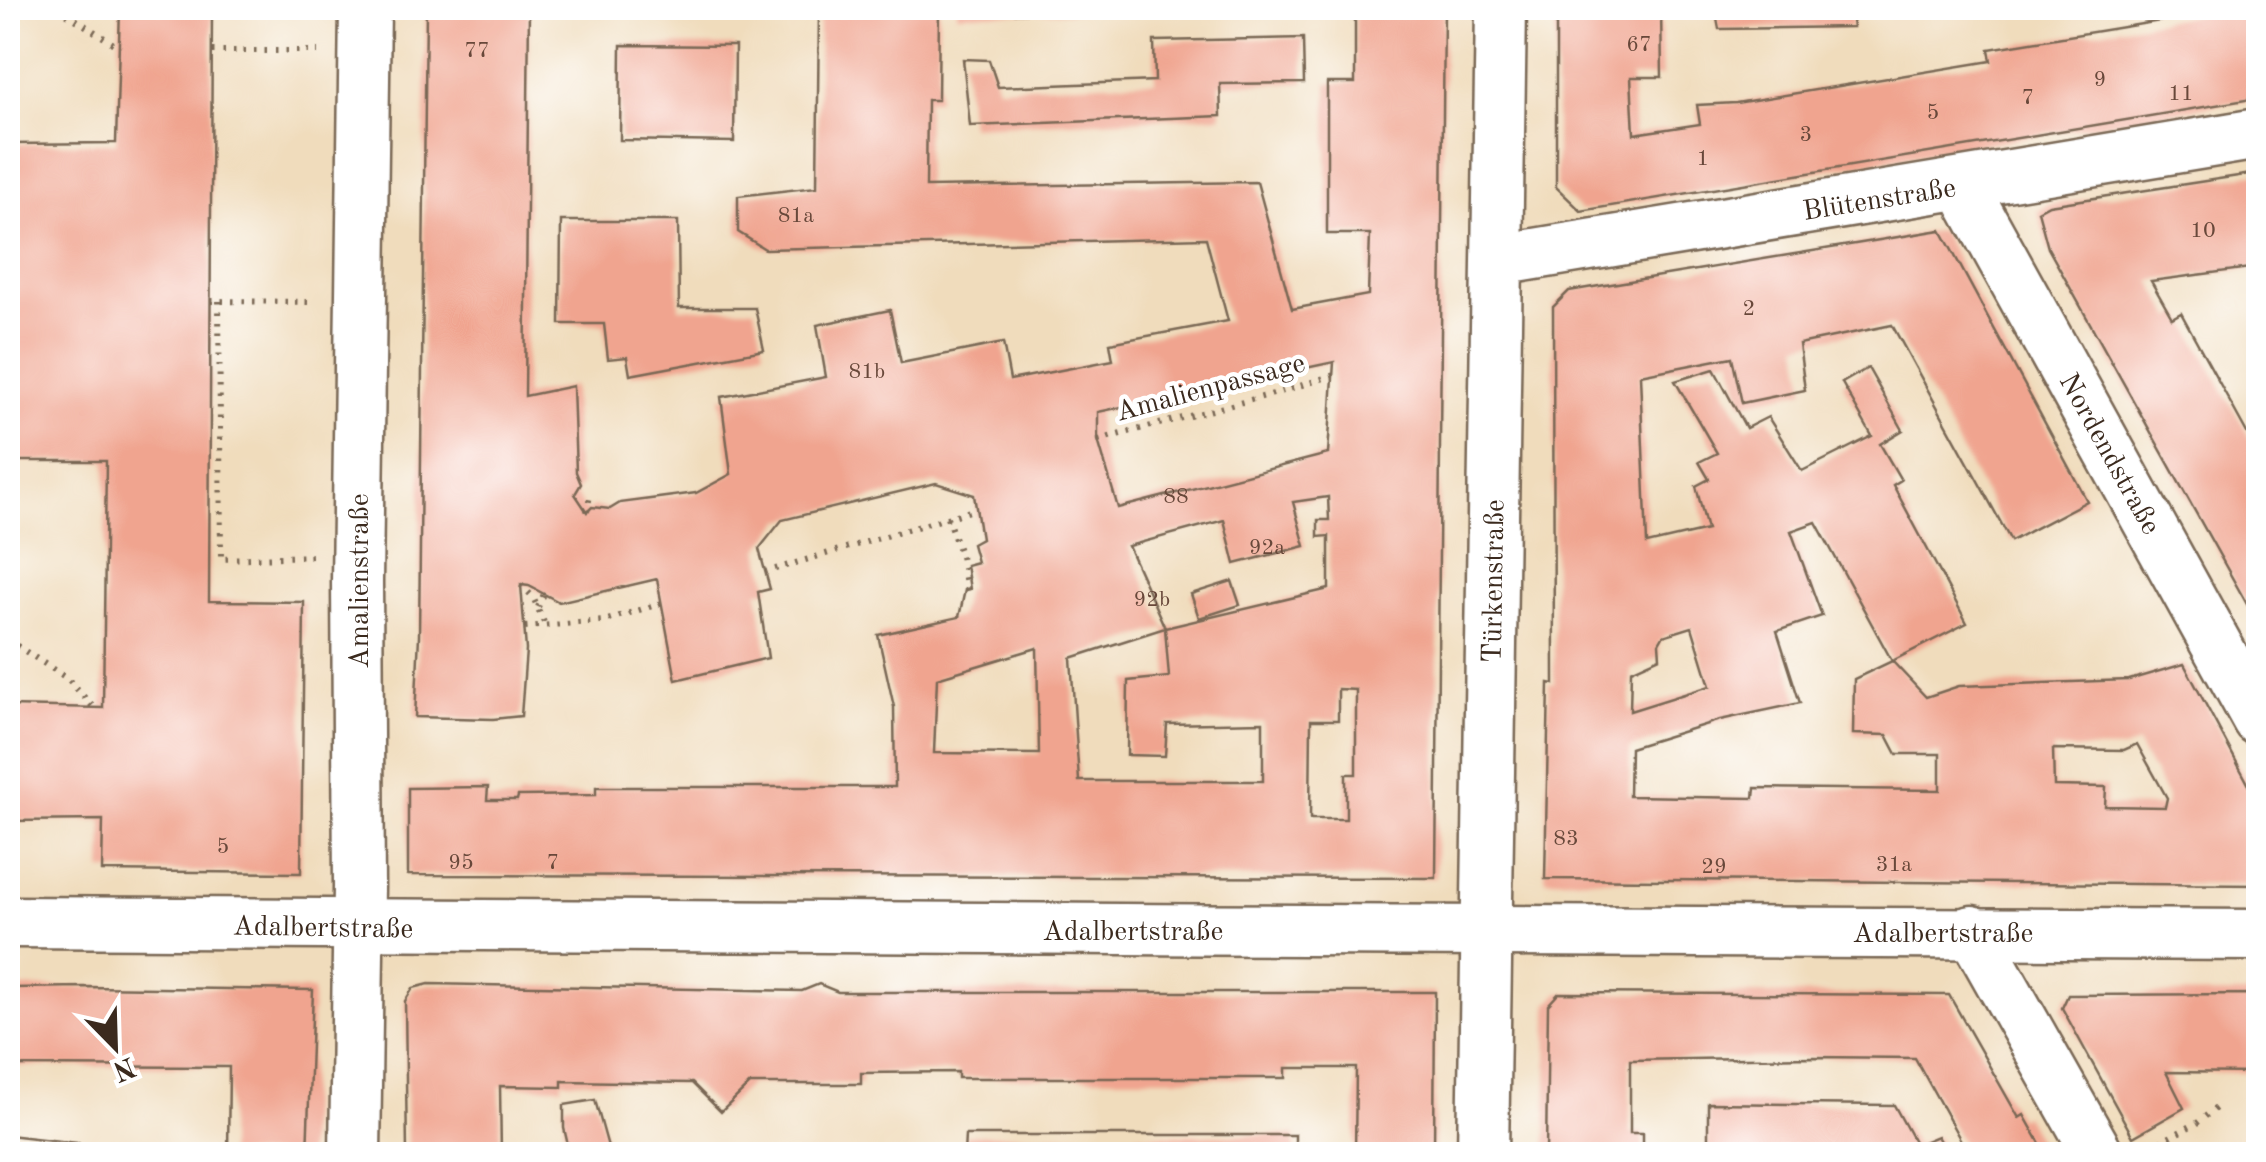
<svg xmlns="http://www.w3.org/2000/svg" width="2266" height="1162" font-family="'Old Standard TT',serif">
<rect width="100%" height="100%" fill="#fff"/>
<filter id="ink" filterUnits="userSpaceOnUse"><feTurbulence type="fractalNoise" baseFrequency=".01" numOctaves="2"/><feDisplacementMap in="SourceGraphic" scale="20" xChannelSelector="R" yChannelSelector="G"/><feConvolveMatrix kernelMatrix="1 2 1 2 8 2 1 2 1" color-interpolation-filters="sRGB"/></filter>
<filter id="wash" filterUnits="userSpaceOnUse"><feTurbulence type="fractalNoise" baseFrequency=".0048" numOctaves="4" result="noise"/><feDisplacementMap in="SourceGraphic" scale="40" xChannelSelector="R" yChannelSelector="G"/><feGaussianBlur stdDeviation="2.25" result="paint"/><feColorMatrix in="noise" values="0 0 0 0 0 0 0 0 0 0 0 0 0 0 0 0 0 1.4 0 .05"/><feComposite in="paint" operator="in"/></filter>
<g filter="url(#wash)">
<rect width="100%" height="100%" fill="#f0dcbc"/>
<g id="blocks">
<g fill="#f0a48f" fill-rule="evenodd">
<polygon points="120,8 212,8 209,601 304,602 301,873 102,871 103,820 8,821 8,706 103,708 106,461 8,461 8,144 116,143"/>
<path d="M426 8H529L525 396 573 386 576 472 581 484 575 494 587 512 592 507 610 509 620 503 696 493 731 474 721 397 826 377 817 325 890 310 901 363 1003 343 1010 380 1113 360 1110 343 1228 321 1206 238 765 249 738 232V196L817 187 819 8H939L938 100H927L926 187 1257 182 1292 309 1368 295 1370 234H1327V83H1355V8H1444L1436 878 408 875V788L488 787 487 800H517L518 796 596 795V787H895L894 707 878 635 959 617 965 590 970 589 966 565 977 562 972 544 981 539 974 495 936 483 782 520 759 549 770 589 758 592 768 658 676 680 657 579 559 602 529 586 521 585 526 650 521 716 493 719 415 717 419 636ZM1334 362 1328 454 1118 508 1098 440V412ZM1328 497 1329 520H1318V537L1329 536V589L1165 628 1169 677 1128 681 1127 755 1165 756 1167 724 1263 722V781H1079L1071 658 1165 628 1128 546 1224 520 1235 564 1305 546 1293 502ZM1037 648 1039 754 934 753 937 678ZM1338 689 1356 690V774H1346V819H1310L1311 720H1338Z"/>
<polygon points="957,8 1152,8 1152,11 957,14"/>
<polygon points="1556,8 1661,8 1662,77 1631,77 1634,134 1700,124 1697,105 1736,103 1991,61 1989,49 2240,8 2258,8 2258,98 1581,211 1556,187"/>
<polygon points="1715,8 1850,8 1853,27 1719,29"/>
<polygon points="1303,38 1304,83 1220,84 1221,116 970,126 963,59 989,60 998,87 1155,81 1154,41"/>
<polygon points="621,45 735,46 734,142 620,140"/>
<polygon points="2258,173 2258,267 2151,281 2172,318 2181,313 2258,453 2258,624 2048,248 2038,211 2049,205"/>
<polygon points="561,221 678,221 679,308 755,308 764,350 630,375 627,357 608,359 604,324 560,324"/>
<path d="M1941 230 2087 501 2011 541 1892 325 1799 344 1805 390 1742 403 1732 357 1640 375 1647 544 1707 530 1696 486 1709 479 1699 462 1717 453 1675 381 1714 369 1746 428 1768 417 1802 471 1872 436 1842 383 1868 368 1903 430 1880 444 1901 480 1893 485 1967 623 1892 661 1816 522 1791 531 1822 616 1777 631 1800 703 1720 720 1630 748 1629 796 1754 798 1755 788 1940 790V754H1897L1887 735 1853 734 1854 679 1892 661 1926 697 1959 686 2129 680 2184 664 2258 802V885L1545 879 1549 683 1554 684 1553 307 1569 291ZM1692 627 1710 686 1630 711 1631 670 1660 657 1659 643 1663 636ZM2137 744 2167 798 2165 807 2105 806 2106 787 2054 786 2053 749 2124 750Z"/>
<polygon points="1232,581 1240,605 1199,618 1191,594"/>
<polygon points="429,984 802,991 819,984 838,992 1435,992 1434,1154 1355,1154 1356,1068 1286,1068 1286,1078 958,1078 958,1072 861,1073 861,1084 750,1084 721,1112 692,1083 562,1081 562,1087 500,1086 501,1154 407,1154 405,1001 413,988"/>
<polygon points="86,987 313,990 307,1154 228,1154 229,1067 8,1066 8,988"/>
<polygon points="1559,993 1949,995 2019,1118 2024,1115 2046,1154 1954,1154 1965,1148 1915,1058 1813,1057 1630,1060 1630,1133 1643,1133 1643,1154 1546,1154 1548,1005"/>
<polygon points="2258,994 2258,1073 2166,1072 2184,1108 2133,1137 2062,1008 2068,995"/>
<polygon points="595,1100 610,1154 570,1154 564,1128 564,1105"/>
<polygon points="1708,1103 1894,1105 1916,1145 1937,1136 1947,1154 1708,1154"/>
<polygon points="8,1135 139,1150 138,1154 8,1154"/>
<polygon points="965,1135 1295,1135 1295,1154 964,1154"/>
</g>
</g>
</g>
<g filter="url(#ink)">
<use href="#blocks" fill-opacity="0" stroke="#7a6855" stroke-width="2.5"/>
<g fill="none" stroke-linecap="round" stroke-linejoin="round">
<defs>
<g id="street">
<polyline points="1962,185 2258,720"/>
<polyline points="1499,260 2258,134"/>
<path d="M8 922C758 933 1508 926 2258 935"/>
<polyline points="1972,931 2098,1154"/>
<polyline points="355,1154 359,887 357,582 365,8"/>
<polyline points="1483,1154 1501,8"/>
</g>
</defs>
<use href="#street" stroke="#7a6855" stroke-width="55"/>
<g stroke="#7a6855" stroke-width="6" stroke-dasharray="2.5 8" stroke-linecap="butt">
<polyline points="58,8 120,48"/>
<polyline points="212,51 318,51"/>
<polyline points="211,301 315,302"/>
<polyline points="219,301 221,559 314,556"/>
<polyline points="1098,440 1277,393 1334,375"/>
<polyline points="587,512 590,495"/>
<polyline points="947,517 961,556 967,590"/>
<polyline points="765,572 977,509"/>
<polyline points="521,585 533,597 545,625"/>
<polyline points="538,607 544,594"/>
<polyline points="525,627 604,621 662,603"/>
<polyline points="8,640 68,679 93,707"/>
<polyline points="2141,1152 2197,1123 2221,1104"/>
</g>
<use href="#street" stroke="#fff" stroke-width="50"/>
</g>
</g>
<g text-anchor="middle" stroke-width="9" stroke-linejoin="round" paint-order="stroke">
<g font-size="22" fill="#68483a">
<text x="1639" y="51">67</text>
<text x="477" y="57">77</text>
<text x="2100" y="86">9</text>
<text x="2181" y="100">11</text>
<text x="2028" y="104">7</text>
<text x="1933" y="119">5</text>
<text x="1806" y="141">3</text>
<text x="1703" y="165">1</text>
<text x="796" y="222">81a</text>
<text x="2203" y="237">10</text>
<text x="1749" y="315">2</text>
<text x="867" y="378">81b</text>
<text x="1176" y="503">88</text>
<text x="1267" y="554">92a</text>
<text x="1152" y="606">92b</text>
<text x="1566" y="845">83</text>
<text x="223" y="853">5</text>
<text x="461" y="869">95</text>
<text x="553" y="869">7</text>
<text x="1894" y="871">31a</text>
<text x="1714" y="873">29</text>
</g>
<g font-size="28" fill="#3b2a1e" stroke="#fff">
<text transform="translate(1879 198) rotate(-9)" y="10">Blütenstraße</text>
<text transform="translate(1210 386) rotate(-15)" y="10">Amalienpassage</text>
<text transform="translate(2111 453) rotate(61)" y="10">Nordendstraße</text>
<text transform="translate(358 581) rotate(-90)" y="10">Amalienstraße</text>
<text transform="translate(1492 581) rotate(-89)" y="10">Türkenstraße</text>
<text transform="translate(323 926) rotate(1)" y="10">Adalbertstraße</text>
<text x="1133" y="940">Adalbertstraße</text>
<text x="1943" y="942">Adalbertstraße</text>
</g>
</g>
<rect width="2266" height="1162" fill="none" stroke="#fff" stroke-width="40"/>
<g transform="translate(115 1047) rotate(157)" stroke="#ffffff" stroke-width="8" paint-order="stroke">
<path d="M0-8L18 38L0 25L-18 38Z" fill="#3b2a1e"/>
<text y="-15" font-size="28" font-weight="bold" text-anchor="middle" fill="#3b2a1e">N</text>
</g>
</svg>
